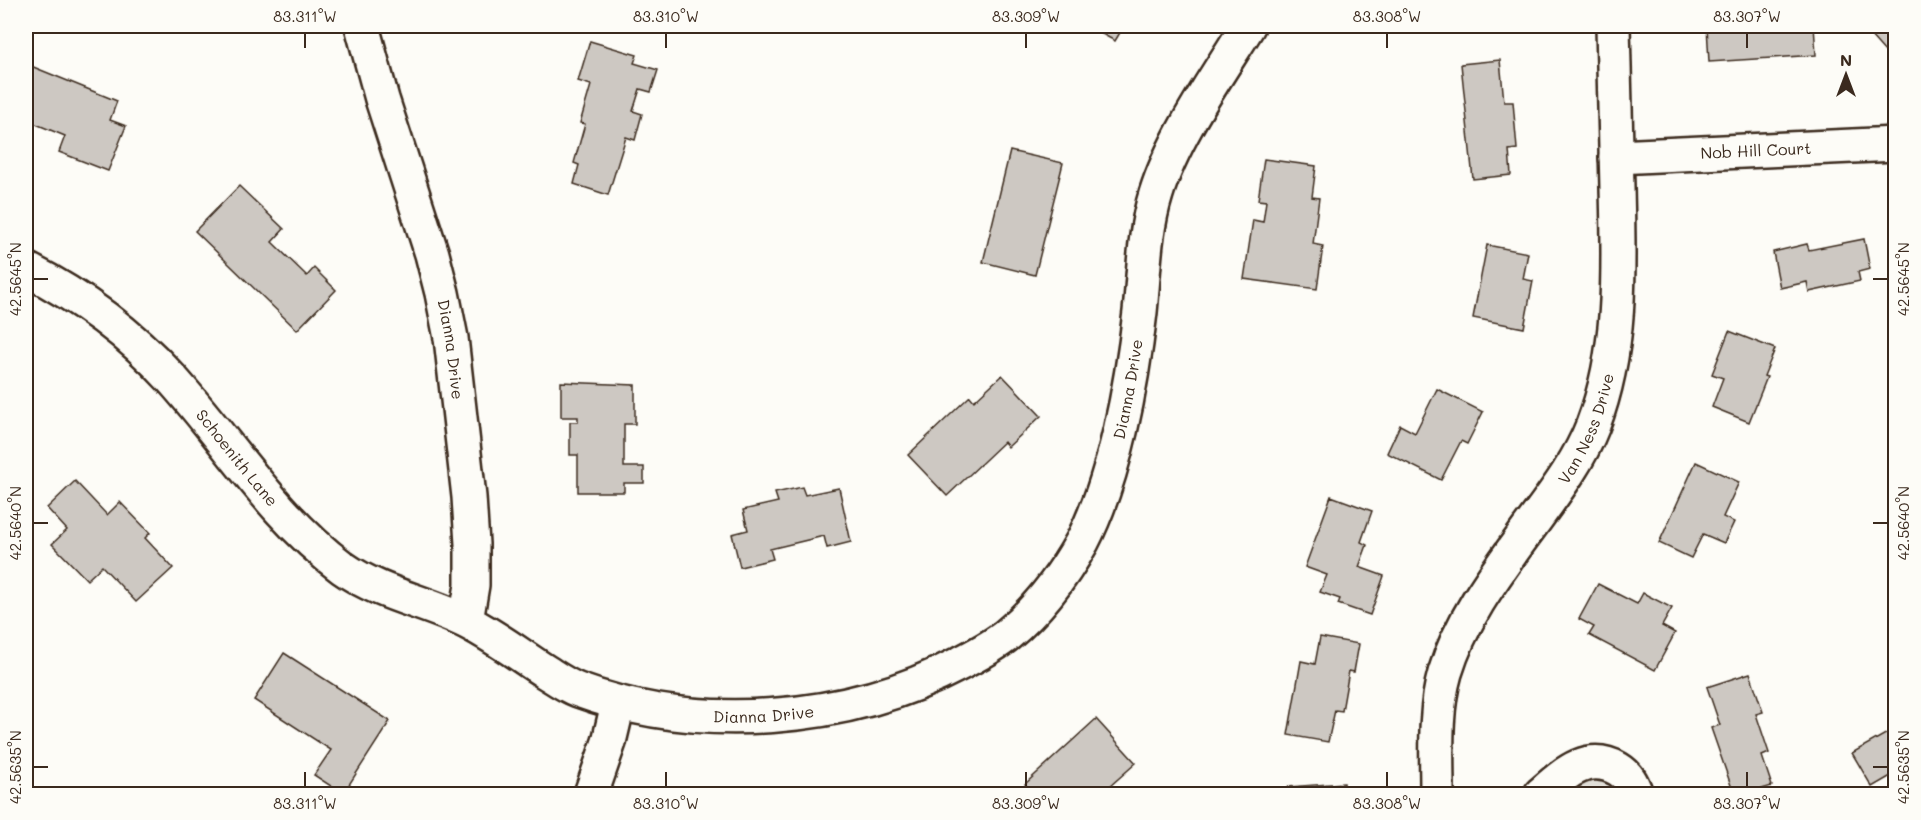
<svg xmlns="http://www.w3.org/2000/svg" width="1921" height="820" font-family="Mali,sans-serif">
<rect width="100%" height="100%" fill="#fdfcf7"/>
<filter id="ink" filterUnits="userSpaceOnUse"><feTurbulence type="fractalNoise" baseFrequency=".0167" numOctaves="2"/><feDisplacementMap in="SourceGraphic" scale="12" xChannelSelector="R" yChannelSelector="G"/><feConvolveMatrix kernelMatrix="1 2 1 2 8 2 1 2 1" color-interpolation-filters="sRGB"/></filter>
<g filter="url(#ink)">
<path fill="#e1ded7" stroke="#8e847a" stroke-width="1.5" d="M1597 777C1608 780 1614 784 1619 794H1574C1579 784 1585 780 1597 777Z"/>
<g fill="#cdc8c2" stroke="#3b2a1e" stroke-width="1.5">
<polygon points="1087,26 1124,26 1115,41"/>
<polygon points="1707,26 1814,26 1816,55 1709,62"/>
<polygon points="1862,26 1896,26 1896,45 1886,53"/>
<polygon points="590,41 637,55 634,63 658,70 651,92 640,89 633,111 642,114 635,140 626,137 608,195 574,184 579,165 574,163 585,124 580,123 591,85 578,81"/>
<polygon points="1500,60 1504,102 1513,102 1517,149 1509,150 1511,175 1473,179 1461,64"/>
<polygon points="26,64 117,101 110,120 126,126 108,171 59,152 65,136 26,120"/>
<polygon points="1010,151 1063,163 1035,275 983,262"/>
<polygon points="1264,159 1316,166 1312,197 1319,198 1313,244 1323,246 1317,289 1244,279 1253,220 1263,222 1266,201 1258,200"/>
<polygon points="239,186 284,229 272,242 307,276 314,268 336,290 297,330 195,231"/>
<polygon points="1864,239 1870,269 1858,272 1860,281 1809,292 1807,282 1780,288 1773,252 1807,244 1809,250"/>
<polygon points="1487,245 1528,253 1523,279 1533,281 1524,328 1473,318"/>
<polygon points="1729,331 1775,349 1764,376 1767,377 1749,422 1712,407 1723,378 1712,374"/>
<polygon points="1002,375 1041,416 1008,447 1004,442 947,496 908,455 970,396 974,401"/>
<polygon points="561,382 635,385 635,424 624,424 624,467 644,467 644,483 624,483 624,492 578,492 578,455 570,455 570,422 578,422 578,417 561,417"/>
<polygon points="1437,389 1483,412 1467,444 1461,441 1441,480 1387,453 1400,425 1415,433"/>
<polygon points="1696,462 1739,482 1723,517 1734,522 1724,543 1703,534 1691,558 1659,543"/>
<polygon points="75,481 107,515 120,502 150,533 145,538 173,568 136,602 102,566 87,580 52,544 67,530 47,508"/>
<polygon points="802,487 805,495 839,488 851,542 827,548 824,536 770,549 773,559 740,567 732,534 748,530 743,510 778,502 775,493"/>
<polygon points="1331,496 1372,511 1361,542 1367,545 1359,567 1384,576 1370,615 1338,604 1340,599 1320,592 1327,575 1305,567"/>
<polygon points="1598,584 1637,604 1643,593 1672,608 1662,626 1675,633 1655,670 1589,635 1594,627 1579,619"/>
<polygon points="1320,637 1359,644 1354,672 1349,671 1342,711 1335,710 1328,742 1288,735 1301,661 1315,664"/>
<polygon points="284,653 390,721 343,794 314,775 331,750 254,700"/>
<polygon points="1750,673 1763,712 1756,714 1769,753 1762,756 1772,786 1745,794 1734,794 1711,728 1720,725 1707,687"/>
<polygon points="1096,719 1136,763 1101,794 1035,794 1025,784"/>
<polygon points="1896,728 1896,773 1872,787 1852,753"/>
<polygon points="1344,783 1345,794 1288,794 1288,787"/>
</g>
<g fill="none" stroke-linecap="round" stroke-linejoin="round">
<defs>
<g id="street">
<path id="s1" d="M362 26 382 99 432 254 442 293 451 338 469 497 472 544V585L466 621"/>
<path id="s2" d="M1616 157 1896 144"/>
<path id="s3" d="M26 269C81 297 129 332 171 378 228 441 274 517 343 568 381 595 428 602 469 623 496 637 521 656 546 672 557 679 567 686 578 690 698 734 848 723 961 663 976 655 994 646 1007 635 1037 610 1063 576 1082 542 1115 479 1132 383 1140 312 1144 273 1144 232 1156 194 1173 138 1217 76 1248 26"/>
<polyline points="591,794 609,742 618,704"/>
<path id="s4" d="M1437 794C1437 755 1434 711 1445 673 1461 620 1494 576 1526 532 1550 499 1578 464 1593 425 1622 349 1619 268 1617 188 1616 134 1614 80 1613 26"/>
<path d="M1541 794C1563 775 1587 751 1618 769 1628 775 1632 783 1636 794"/>
</g>
</defs>
<use href="#street" stroke="#3b2a1e" stroke-width="38"/>
<use href="#street" stroke="#fdfcf7" stroke-width="33"/>
</g>
</g>
<path fill="none" stroke="#3b2a1e" stroke-width="2" d="M305 33V48M666 33V48M1026 33V48M1387 33V48M1747 33V48M33 279H48M1873 279H1888M33 523H48M1873 523H1888M33 767H48M1873 767H1888M305 772V787M666 772V787M1026 772V787M1387 772V787M1747 772V787"/>
<g text-anchor="middle" stroke-width="5" stroke-linejoin="round" paint-order="stroke">
<g font-size="16" fill="#3b2a1e" stroke="#fdfcf7">
<text dy="6" stroke="none"><textPath href="#s2" startOffset="140">Nob Hill Court</textPath></text>
<text dy="6" stroke="none"><textPath href="#s1" startOffset="336">Dianna Drive</textPath></text>
<text dy="6" stroke="none"><textPath href="#s3" startOffset="1434">Dianna Drive</textPath></text>
<text dy="6" stroke="none"><textPath href="#s4" startOffset="406">Van Ness Drive</textPath></text>
<text dy="6" stroke="none"><textPath href="#s3" startOffset="286">Schoenith Lane</textPath></text>
<text dy="6" stroke="none"><textPath href="#s3" startOffset="894">Dianna Drive</textPath></text>
</g>
</g>
<rect width="1921" height="820" fill="none" stroke="#fdfcf7" stroke-width="66"/>
<g transform="translate(1846 75)" stroke="#fdfcf7" stroke-width="4.5" paint-order="stroke">
<path d="M0-4.5L10 22L0 15L-10 22Z" fill="#3b2a1e"/>
<text y="-9" font-size="16" font-weight="bold" text-anchor="middle" fill="#3b2a1e">N</text>
</g>
<rect x="33" y="33" width="1855" height="754" fill="none" stroke="#3b2a1e" stroke-width="2"/>
<g font-size="15" text-anchor="middle" fill="#3b2a1e">
<text x="305" y="22">83.311°W</text>
<text x="666" y="22">83.310°W</text>
<text x="1026" y="22">83.309°W</text>
<text x="1387" y="22">83.308°W</text>
<text x="1747" y="22">83.307°W</text>
<text transform="translate(16 279) rotate(-90)" y="5">42.5645°N</text>
<text transform="translate(1904 279) rotate(-90)" y="5">42.5645°N</text>
<text transform="translate(16 523) rotate(-90)" y="5">42.5640°N</text>
<text transform="translate(1904 523) rotate(-90)" y="5">42.5640°N</text>
<text transform="translate(16 767) rotate(-90)" y="5">42.5635°N</text>
<text transform="translate(1904 767) rotate(-90)" y="5">42.5635°N</text>
<text x="305" y="809">83.311°W</text>
<text x="666" y="809">83.310°W</text>
<text x="1026" y="809">83.309°W</text>
<text x="1387" y="809">83.308°W</text>
<text x="1747" y="809">83.307°W</text>
</g>
</svg>
